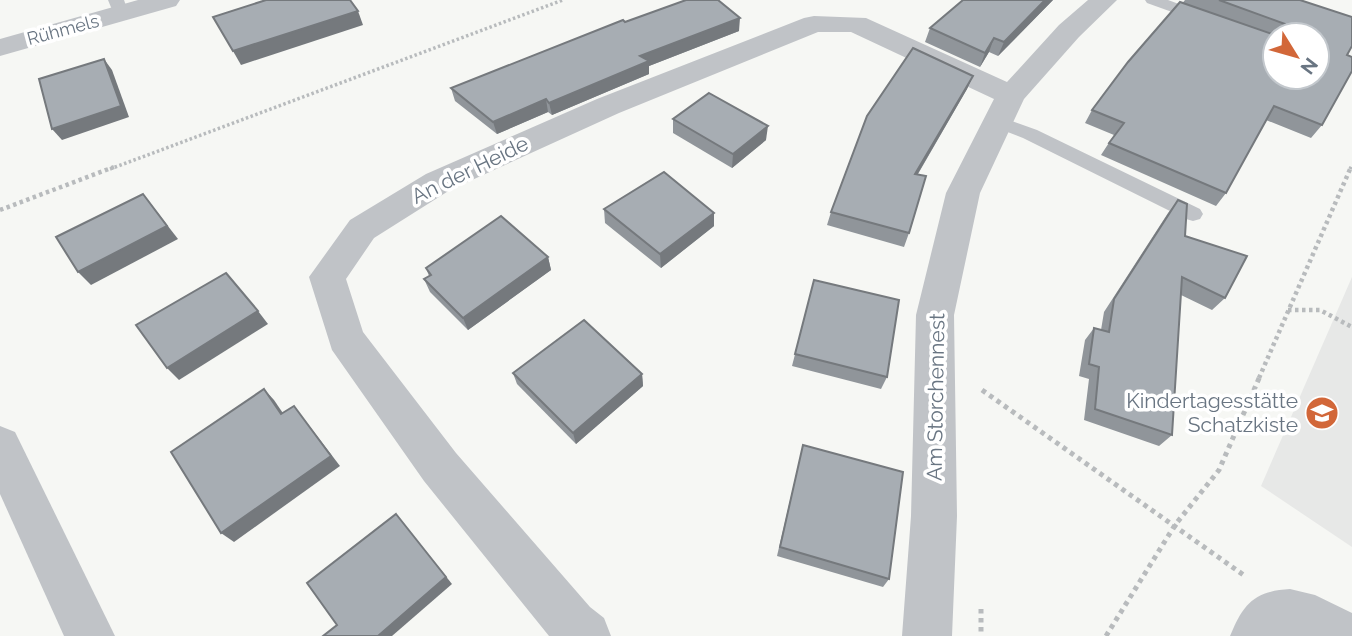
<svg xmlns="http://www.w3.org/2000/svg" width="1352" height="636" font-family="Raleway,sans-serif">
<rect width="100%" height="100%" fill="#f6f7f4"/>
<polygon fill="#e7e8e7" points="1352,277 1352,547 1261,486"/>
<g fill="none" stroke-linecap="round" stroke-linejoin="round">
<g stroke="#b8bbbd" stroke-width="3.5" stroke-dasharray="2.5 2.5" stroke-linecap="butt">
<polyline points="110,169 563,0"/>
<polyline points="1350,169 1352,165"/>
</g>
<g stroke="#b8bbbd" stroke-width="4.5" stroke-dasharray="3.5 3.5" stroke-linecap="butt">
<polyline points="0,210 114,167"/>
<polyline points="1288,310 1320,310 1352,327"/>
<polyline points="1259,378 1351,167"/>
</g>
<g stroke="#b8bbbd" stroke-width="5" stroke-dasharray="4.5 4.5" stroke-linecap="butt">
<polyline points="982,390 1245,576"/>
<polyline points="981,609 981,636"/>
<polyline points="1106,636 1175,525 1219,470 1260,376"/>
</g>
<g fill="#c0c3c7" fill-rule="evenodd">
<polygon points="108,0 124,0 129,14 127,17 115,17"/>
<polygon points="1145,0 1168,0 1209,15 1211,18 1209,21 1197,21 1147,3"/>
<polygon points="998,116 1037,130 1200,209 1203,214 1200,219 1193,221 1186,219 1023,138 992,126 989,122 992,118"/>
</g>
<g fill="#c0c3c7" fill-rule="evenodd">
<polygon points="138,0 180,0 176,6 0,56 0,39"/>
<polygon points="1088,0 1117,0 1079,37 1024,99 980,193 954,315 957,516 952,636 902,636 911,516 916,315 946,193 994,99 851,32 818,32 619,113 450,190 374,238 346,279 363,332 456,453 590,607 604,618 611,636 549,636 424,481 332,350 309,277 350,220 426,174 597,99 804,18 814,16 866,18 1007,82 1059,25"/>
<polygon points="0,426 15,432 115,636 64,636 0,494"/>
<path d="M1290 589 1315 595 1352 613V636H1230C1243 604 1254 591 1290 589Z"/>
</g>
</g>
<g fill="#90959a" fill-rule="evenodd">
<polygon points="963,0 1053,0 998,56 989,52 980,67 925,42 930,28"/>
<path d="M1185 0H1300L1347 55 1322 125 1311 138 1266 120 1226 193 1216 206 1101 155 1114 135 1085 123 1092 110ZM1275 35H1317L1275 77Z"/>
<polygon points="625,22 739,31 649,66 649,74 552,115 548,112 497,134 455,101 451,88"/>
<polygon points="973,76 967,89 918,174 909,233 904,247 827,225 831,212"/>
<polygon points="673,119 766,140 732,168 673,133"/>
<polygon points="1178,200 1185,236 1225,298 1212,310 1181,295 1172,435 1159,446 1084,420 1089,379 1079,376 1085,340 1094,328 1101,330 1104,312 1168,213"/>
<polygon points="604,209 714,226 661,268 605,223"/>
<polygon points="548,257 551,270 468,330 430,292 424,279 429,276 426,268"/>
<polygon points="814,280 887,377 881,389 792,366"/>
<polygon points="513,373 642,374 643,386 576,444 517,384"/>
<polygon points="803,445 889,579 883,587 777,556"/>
</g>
<g fill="#75797d">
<polygon points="1045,0 1053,0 998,56 1004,42"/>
<polygon points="358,11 363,25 241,65 233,51"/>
<polygon points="740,18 739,31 649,66 649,74 552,115 549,103 640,56"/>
<polygon points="994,38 989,52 980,67 985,53"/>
<polygon points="104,59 112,70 129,117 62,140 52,129"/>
<polygon points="973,76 967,89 910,187 915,174"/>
<polygon points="546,99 548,112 497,134 493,122"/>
<polygon points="768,126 766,140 732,168 733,154"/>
<polygon points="143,194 178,239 91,285 78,272"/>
<polygon points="714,213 714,226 661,268 660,254"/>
<polygon points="548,257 551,270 468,330 463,318"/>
<polygon points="258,311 268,324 179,380 167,368"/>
<polygon points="642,374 643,386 576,444 573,433"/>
<polygon points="264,389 274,400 291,425 281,414"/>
<polygon points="294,406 340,466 234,542 221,533"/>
<polygon points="396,514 452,584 392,636 378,636"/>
</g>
<g fill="#a7adb3" stroke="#75797d" stroke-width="2">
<polygon points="266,0 350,0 358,11 233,51 213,17"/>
<polygon points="686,0 718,0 740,18 640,56 649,61 549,103 546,99 493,122 451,88 623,20 625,22"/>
<polygon points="963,0 1045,0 1004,42 994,38 985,53 930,28"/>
<polygon points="1219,0 1300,0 1352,17 1352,46 1347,55 1352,57 1352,71 1322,125 1274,106 1226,193 1109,143 1124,123 1092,110 1128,62 1180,2 1275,35 1275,77 1317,77 1317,35 1286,35 1285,24"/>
<polygon points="913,48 973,76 915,174 926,176 909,233 831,212 867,116"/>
<polygon points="104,59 121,106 52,129 39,79"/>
<polygon points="709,93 768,126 733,154 673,119"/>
<polygon points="664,172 714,213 660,254 604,209"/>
<polygon points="143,194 167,226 78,272 56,237"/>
<polygon points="1178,200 1187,204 1185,236 1247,256 1225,298 1182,277 1172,435 1095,409 1099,367 1089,364 1094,328 1109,332 1114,299"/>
<polygon points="501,216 548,257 463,318 424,279 431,275 426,268"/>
<polygon points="226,273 258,311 167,368 136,325"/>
<polygon points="814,280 899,300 887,377 795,354"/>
<polygon points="584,320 642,374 573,433 513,373"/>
<polygon points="264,389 281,414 294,406 331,456 221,533 171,452"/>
<polygon points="803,445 903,472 889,579 780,547"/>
<polygon points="396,514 446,577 378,636 323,636 337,625 307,583"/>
</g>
<defs>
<symbol id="school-disc" viewBox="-11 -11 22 22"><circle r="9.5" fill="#d26739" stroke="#fff"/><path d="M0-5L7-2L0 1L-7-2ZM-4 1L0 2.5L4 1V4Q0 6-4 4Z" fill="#fff"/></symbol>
</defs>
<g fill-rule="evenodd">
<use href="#school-disc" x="1303" y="394" width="38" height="38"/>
</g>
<g text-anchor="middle" stroke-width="7" stroke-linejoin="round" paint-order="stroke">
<g font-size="18" fill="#697582" stroke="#fff">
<text transform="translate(63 30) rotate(-15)" y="6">Rühmels</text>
</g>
<g font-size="21" fill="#697582" stroke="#fff">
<text transform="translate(470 170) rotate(-26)" y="7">An der Heide</text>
<text transform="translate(936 397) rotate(-89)" y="7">Am Storchennest</text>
</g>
<g font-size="21" fill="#697582" stroke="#fff" text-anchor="end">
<text x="1298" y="408">Kindertagesstätte<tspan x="1298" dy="24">Schatzkiste</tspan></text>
</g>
</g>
<g transform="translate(1296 56) rotate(127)"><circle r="33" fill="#ffffff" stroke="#c3c8cd" stroke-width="2"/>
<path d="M0-5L12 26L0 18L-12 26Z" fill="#d26739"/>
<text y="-10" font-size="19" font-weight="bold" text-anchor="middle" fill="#697582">N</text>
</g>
</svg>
